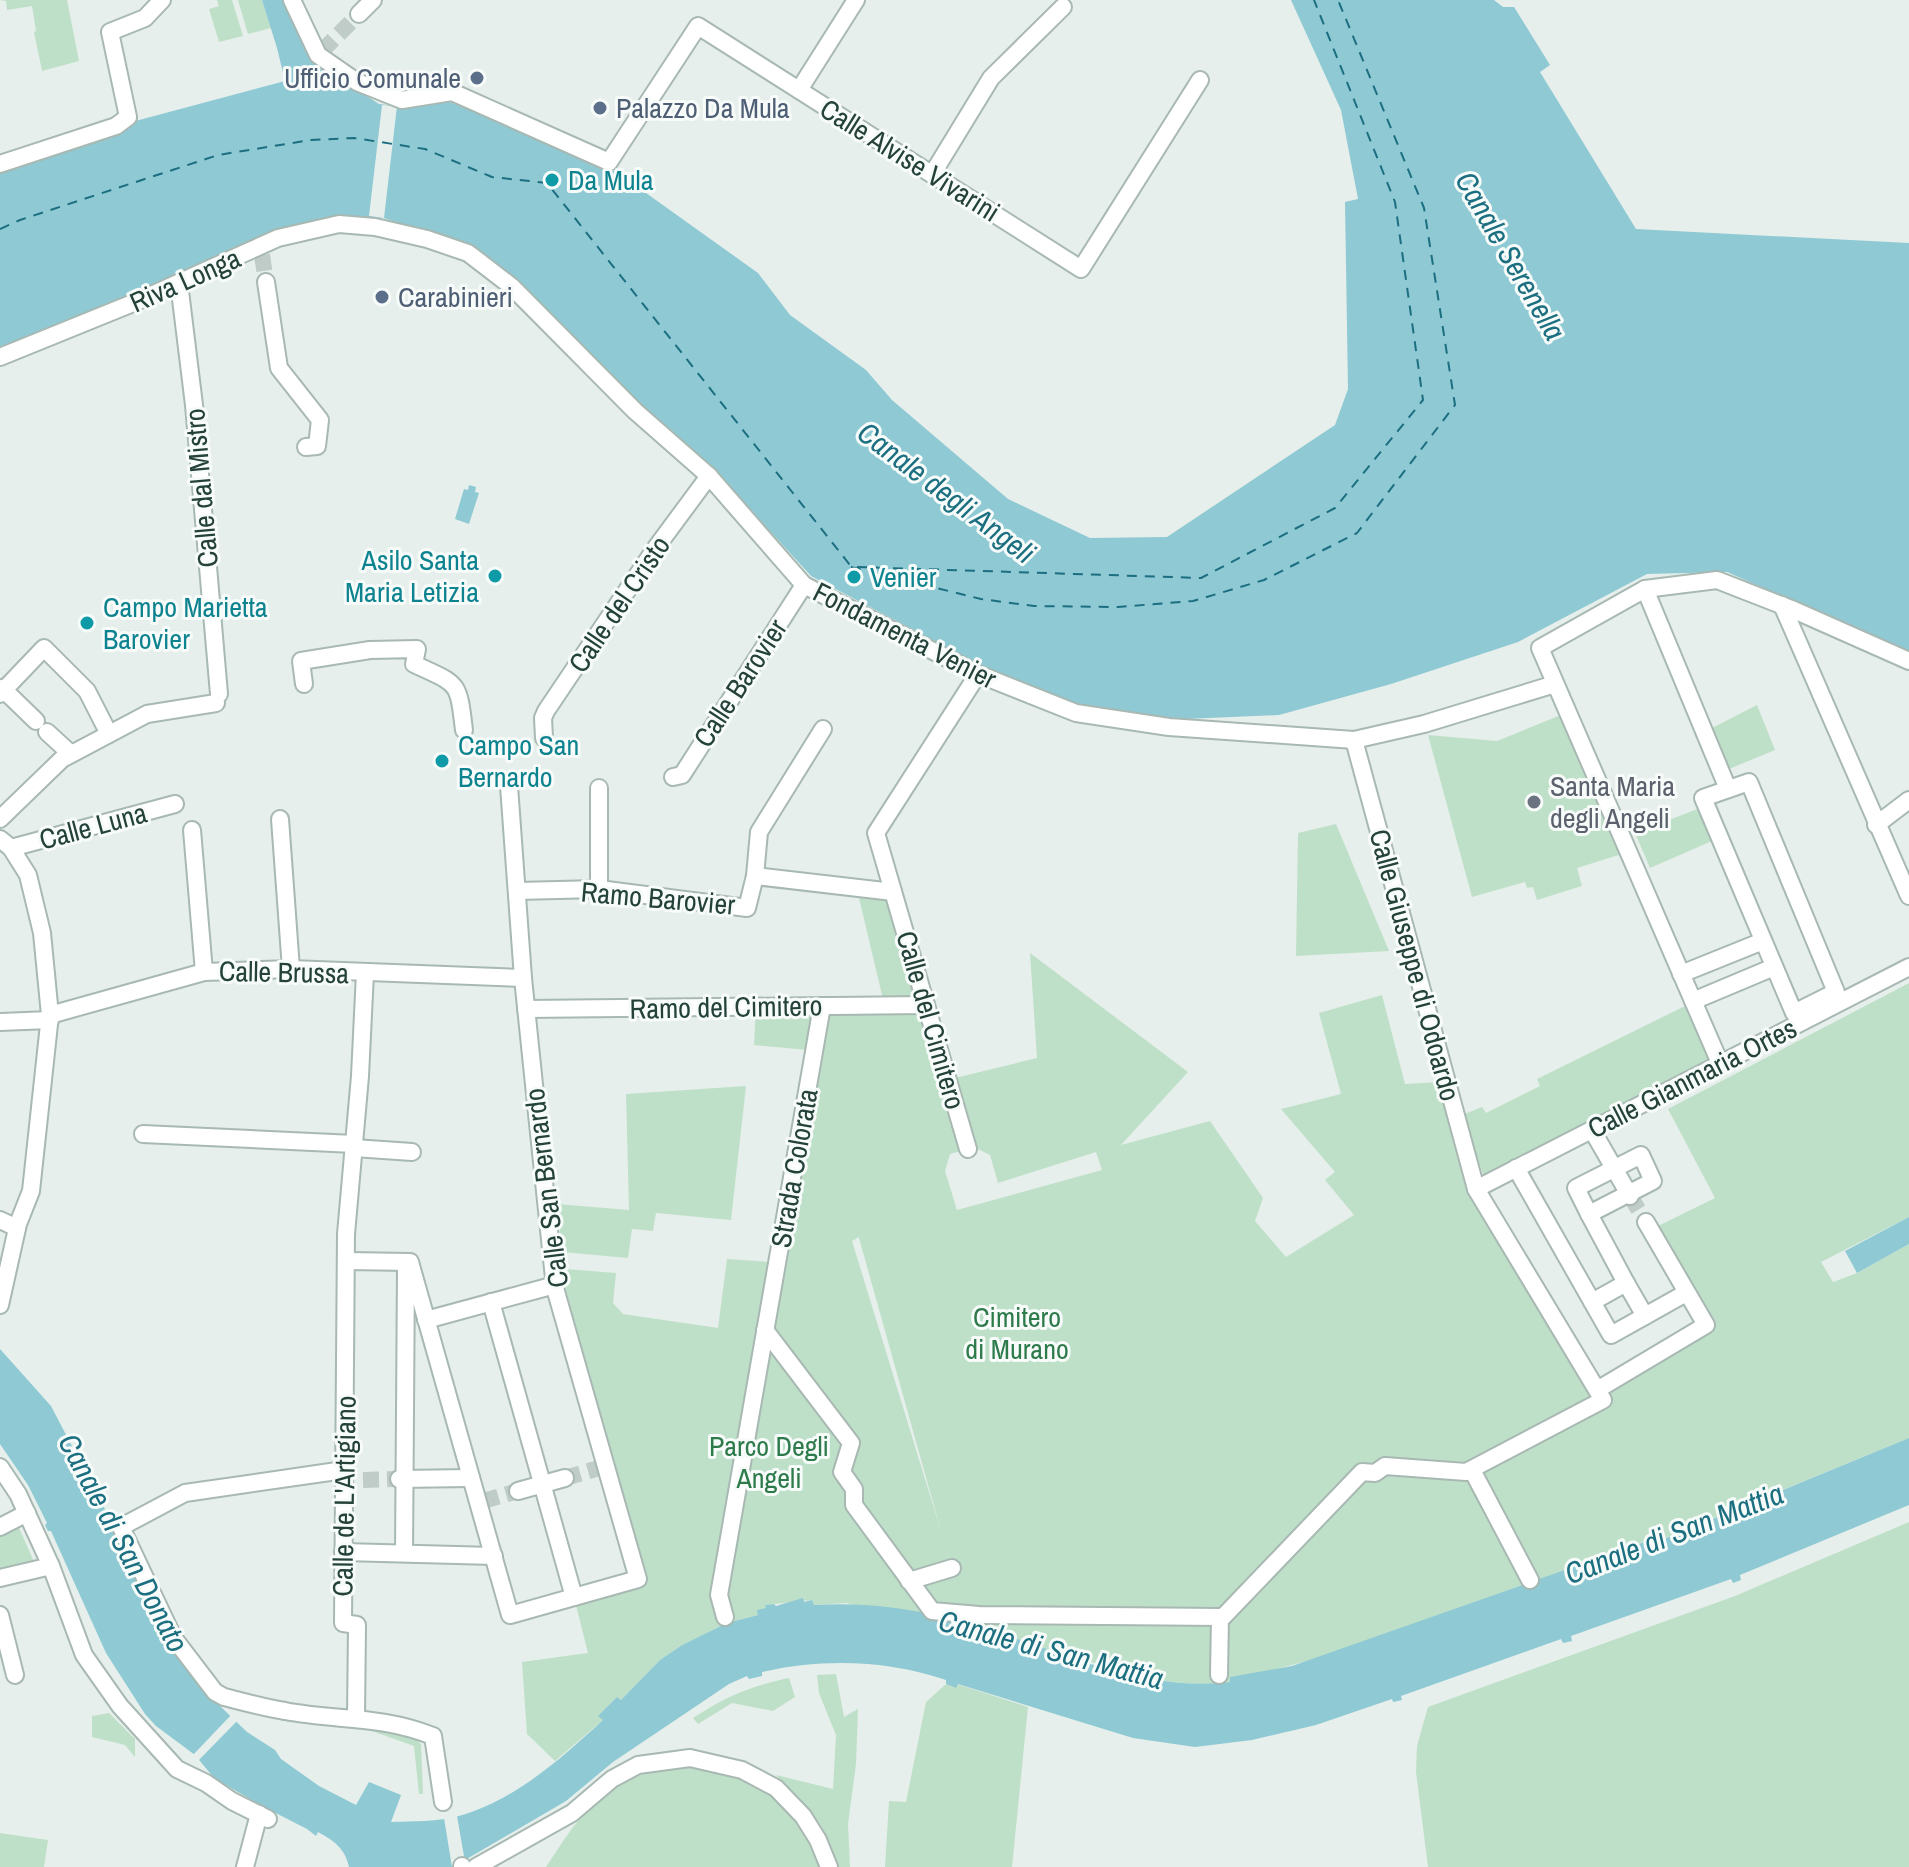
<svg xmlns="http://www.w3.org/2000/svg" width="1909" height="1867" font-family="'Archivo Narrow',sans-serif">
<rect width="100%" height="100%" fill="#e6efeb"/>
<g fill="#bfe0c8" fill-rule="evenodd">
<polygon points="0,0 67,0 79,61 42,71 34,32 36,31 32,6 7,10 6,1"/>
<polygon points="217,0 232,0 243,36 219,42 209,9 219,6"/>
<polygon points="238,0 262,0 271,28 248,34"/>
<polygon points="1757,705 1775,750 1729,769 1712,728"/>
<polygon points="1563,714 1622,854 1577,868 1582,886 1537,900 1533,887 1527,888 1525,882 1472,897 1428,735 1497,741"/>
<polygon points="1700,808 1712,841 1650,868 1635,833"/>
<polygon points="1336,824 1389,951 1296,956 1298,833"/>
<polygon points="859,898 889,901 919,996 883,999"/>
<path d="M1030 953 1188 1072 1121 1145 1210 1121 1263 1198 1255 1221 1286 1257 1354 1215 1325 1180 1335 1172 1281 1109 1341 1094 1319 1013 1382 995 1405 1084 1440 1082 1455 1141 1594 1396 1715 1328 1658 1226 1715 1198 1668 1109 1909 983V1217L1821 1262 1833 1282 1857 1273 1909 1244V1438L1651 1544 1649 1540 1318 1658 1262 1673 1231 1677V1682C1166 1690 1128 1671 1068 1656 994 1638 920 1621 846 1603L814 1605 812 1600 766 1605 767 1608 758 1615 727 1623 682 1645 660 1660 621 1700 617 1697 599 1716 603 1720 555 1761 527 1734 522 1662 588 1653 574 1597 646 1579 563 1280 564 1269 616 1273 613 1303 623 1314 718 1328 727 1259 770 1262 808 1050 754 1045 756 1006 926 1005 968 1149 950 1154 945 1171 957 1210 1102 1170 1096 1152 998 1183 990 1155 976 1148 955 1078 1037 1058ZM859 1237V1238L941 1531 852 1241Z"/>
<polygon points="1687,1005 1711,1063 1484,1177 1462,1115 1482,1107 1486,1113 1540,1086 1537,1079"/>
<polygon points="746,1086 731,1220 656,1213 653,1231 632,1229 628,1258 562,1252 557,1204 629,1210 626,1094"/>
<polygon points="16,1521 36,1566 0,1575 0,1530"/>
<polygon points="1909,1522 1909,1867 1428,1867 1416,1772 1417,1746 1428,1707 1735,1596"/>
<polygon points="836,1674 844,1717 858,1709 856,1764 848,1824 850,1867 836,1867 813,1818 776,1775 833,1789 836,1735 819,1693 817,1675"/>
<path d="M789 1678 795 1697 773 1711 732 1703 698 1724 693 1718C726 1696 751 1686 789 1678Z"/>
<polygon points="946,1684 956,1688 957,1684 1028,1707 1012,1867 885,1867 889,1801 906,1802 926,1702"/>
<polygon points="109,1713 135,1739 135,1757 125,1745 92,1737 92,1716"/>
<polygon points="370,1726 410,1734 421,1744 423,1794 419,1794 414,1746 369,1730"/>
<path d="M696 1765C735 1774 770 1785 797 1816 809 1829 816 1851 824 1867H546C592 1797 609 1773 696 1765Z"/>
<polygon points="0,1833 48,1840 44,1867 0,1867"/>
</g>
<g fill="#8ec9d4">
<polygon points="262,0 288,0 315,62 379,104 397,106 442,99 561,146 618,173 758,273 790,315 866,370 892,400 1008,499 1090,538 1167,537 1335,425 1348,389 1345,202 1358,199 1341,110 1291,0 1494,0 1503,7 1514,7 1550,65 1540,72 1636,229 1909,243 1909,653 1727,572 1647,574 1518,642 1391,684 1279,715 1185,719 1085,708 1001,676 811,576 716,472 611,376 522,288 415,229 384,218 347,218 0,350 0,167 128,123 285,81 277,48"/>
<polygon points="469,485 476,487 475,492 479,493 469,524 455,519 464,489 468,490"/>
<polygon points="1909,1217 1909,1244 1857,1273 1845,1251"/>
<path d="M0 1349 51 1406 131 1559 220 1706 247 1732 275 1750 281 1759 319 1786 356 1805 369 1782 401 1795 391 1822C413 1821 438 1822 459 1816 514 1801 562 1758 603 1720L598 1716 617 1697 621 1700 660 1660 682 1645 727 1623 758 1615 757 1610 766 1608 765 1605 774 1604 776 1606 803 1598 804 1602 812 1600 814 1605C856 1602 901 1607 941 1616 1037 1638 1130 1694 1230 1682V1677L1292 1666 1650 1540 1652 1544 1909 1438V1505L1740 1575 1741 1580 1733 1583 1731 1579 1571 1636 1572 1641 1563 1643 1561 1639 1401 1696 1402 1700 1393 1702 1392 1699 1316 1725 1252 1740 1195 1747 1133 1738 958 1684 956 1688 946 1684V1680C887 1660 823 1658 762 1672V1676L749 1679 747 1676 729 1684 613 1762 566 1801 453 1867H349C345 1848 334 1841 318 1832L316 1836 307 1829 262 1806 214 1778 195 1755 156 1726 145 1714 106 1653 51 1531H48L45 1525 47 1523 28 1485 0 1444Z"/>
</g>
<g fill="#e6efeb">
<polygon points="382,105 397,106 384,218 369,216"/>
<polygon points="233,1713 239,1719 196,1763 191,1757"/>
<polygon points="457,1816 465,1862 460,1867 452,1867 444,1818"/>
</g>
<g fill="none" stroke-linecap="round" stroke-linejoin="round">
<g stroke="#1c6f80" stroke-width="2" stroke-dasharray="10 8" stroke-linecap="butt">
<polyline points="0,229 20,220 218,155 311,140 354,138 425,149 492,177 547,183 850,565"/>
<polyline points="851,567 981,599 1034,606 1118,607 1193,601 1264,580 1357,533 1455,405 1424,208 1338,0"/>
<polyline points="857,567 1201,578 1335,508 1423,400 1395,202 1314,0"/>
</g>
<g stroke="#bfccc8" stroke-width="16" stroke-dasharray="16 8" stroke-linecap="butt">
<polyline points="322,51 359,14"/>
<polyline points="262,255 266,282"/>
<polyline points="1630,1196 1646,1222"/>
<polyline points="565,1478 599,1468"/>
<polyline points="363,1480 399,1479"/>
<polyline points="483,1501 518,1491"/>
</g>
<defs>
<g id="pedestrian">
<polyline points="292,0 318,55 357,82 402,100 452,92 609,162 698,26 1081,269 1200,80"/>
<polyline points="359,14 373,0"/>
<polyline points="799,90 856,0"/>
<polyline points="0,164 116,126 128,117 110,32 145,18 162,0"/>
<polyline points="933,173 991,78 1063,7"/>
<polyline points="266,282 279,368 320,420 317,446 306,447"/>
<polyline points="179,283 194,405 219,694"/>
<polyline points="0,357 138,301 278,238 339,224 375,227 427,239 468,253 511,286 635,411 709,476 804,585 978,674 1076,713 1169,727 1354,740 1424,724 1555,684"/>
<polyline points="1645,589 1728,789"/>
<polyline points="1782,605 1909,896"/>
<path d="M304 684 301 661 370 650 417 649 414 664C459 685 458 680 464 730"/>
<polyline points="2,688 36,721"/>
<polyline points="0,694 44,648 87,691 109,734"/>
<polyline points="47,732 71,754"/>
<polyline points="544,738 543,718 546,711 655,549 709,476"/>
<polyline points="673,777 682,775 804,585"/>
<polygon points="1749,782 1836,992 1794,1013 1703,798"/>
<polyline points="599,788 599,889"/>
<polyline points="0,819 62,759 147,714 216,703"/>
<polyline points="280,819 291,969"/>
<polyline points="1876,825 1909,800"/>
<polyline points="192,830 204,972"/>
<polyline points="0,839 11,848 28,875 42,933 50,1015 31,1191 18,1224 0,1305"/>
<polyline points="11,848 175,804"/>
<polyline points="755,876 893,892"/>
<polyline points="517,891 599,889 747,908 755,876 759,832 823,729"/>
<polyline points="1681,974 1763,941"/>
<polyline points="1693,1001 1774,967"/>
<polyline points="526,1009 926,1005"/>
<polyline points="50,1015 204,972 291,969 523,978"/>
<polyline points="0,1022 50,1020"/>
<polyline points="1720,1063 1540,648 1645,589 1717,580 1794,610 1909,661"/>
<polyline points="1592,1130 1630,1196"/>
<polyline points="143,1134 354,1144"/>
<polyline points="354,1148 412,1152"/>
<polyline points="968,1149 876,833 978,674"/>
<polygon points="1641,1155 1653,1181 1589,1214 1576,1188"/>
<polyline points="1516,1168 1611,1335 1645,1316 1626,1283 1592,1302"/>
<polyline points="1476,1189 1909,967"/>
<polyline points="1589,1214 1626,1283"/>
<polyline points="0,1220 17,1228"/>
<polyline points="346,1261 410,1262 510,1615 638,1579 555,1288 523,978 509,786"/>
<polyline points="491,1302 574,1597"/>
<polyline points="1645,1316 1686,1293"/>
<polyline points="426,1320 555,1285"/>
<polyline points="765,1330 851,1443 842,1472 854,1489 854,1505 932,1611 979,1615 1223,1617 1362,1472 1375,1473 1385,1466 1466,1472 1603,1400 1476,1189 1354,740"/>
<polyline points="1597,1390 1706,1325 1646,1222"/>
<polyline points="0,1467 18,1494 51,1566 84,1655 120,1706 177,1769 206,1783 232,1801 268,1819"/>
<path d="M344 1470 185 1493 121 1527 173 1637 215 1692 224 1697C244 1702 265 1708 285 1711 337 1721 380 1715 433 1736L443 1802"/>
<polyline points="1472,1470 1530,1580"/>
<polyline points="399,1479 471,1478"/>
<polyline points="518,1491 565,1478"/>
<polyline points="0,1527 27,1513"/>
<polyline points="343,1552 494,1556"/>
<polyline points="404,1553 406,1268"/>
<polyline points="0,1578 51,1566"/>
<polyline points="909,1581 952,1568"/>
<polyline points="0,1615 15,1675"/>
<polyline points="725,1617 719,1595 822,1006"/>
<polyline points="1219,1675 1220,1617"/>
<polyline points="356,1717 357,1625 343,1623 346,1234 360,1076 365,973"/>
<polyline points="462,1866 462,1867"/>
<polyline points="245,1867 259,1814"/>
<polyline points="476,1867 572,1813 612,1779 638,1765 690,1758 742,1770 776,1788 803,1816 818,1840 829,1867"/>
</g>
</defs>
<use href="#pedestrian" stroke="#a8b8b2" stroke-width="20"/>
<use href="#pedestrian" stroke="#fff" stroke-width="16"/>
</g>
<g fill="#5c6f8a" stroke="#f7fbf9" stroke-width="3">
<circle cx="477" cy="78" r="8"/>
<circle cx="600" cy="108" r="8"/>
<circle cx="382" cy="297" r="8"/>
</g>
<g fill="#0f9aa8" stroke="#f7fbf9" stroke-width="3">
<circle cx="552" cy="180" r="8"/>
<circle cx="495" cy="576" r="8"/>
<circle cx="854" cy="577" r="8"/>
<circle cx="87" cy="623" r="8"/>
<circle cx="442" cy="761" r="8"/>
</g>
<circle fill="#6b7280" stroke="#f7fbf9" stroke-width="3" cx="1534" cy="802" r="8"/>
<g text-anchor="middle" stroke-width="6" stroke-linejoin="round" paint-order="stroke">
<g font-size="28" fill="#4e5e75" stroke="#f7fbf9" text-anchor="start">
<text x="461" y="88" text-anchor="end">Ufficio Comunale</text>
<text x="616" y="118">Palazzo Da Mula</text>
<text x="398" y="307">Carabinieri</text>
</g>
<g font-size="28" fill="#24423a" stroke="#f7fbf9">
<text transform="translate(910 160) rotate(32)" y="10">Calle Alvise Vivarini</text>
<text transform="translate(185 280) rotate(-24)" y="10">Riva Longa</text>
<text transform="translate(201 488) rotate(-95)" y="10">Calle dal Mistro</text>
<text transform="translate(619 604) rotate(-56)" y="10">Calle del Cristo</text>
<text transform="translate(905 635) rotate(27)" y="10">Fondamenta Venier</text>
<text transform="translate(740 683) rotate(-57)" y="10">Calle Barovier</text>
<text transform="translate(93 826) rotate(-15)" y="10">Calle Luna</text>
<text transform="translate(658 898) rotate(5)" y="10">Ramo Barovier</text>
<text transform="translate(1415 965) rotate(75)" y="10">Calle Giuseppe di Odoardo</text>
<text transform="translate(284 972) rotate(1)" y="10">Calle Brussa</text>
<text transform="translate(726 1007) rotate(-1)" y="10">Ramo del Cimitero</text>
<text transform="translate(931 1020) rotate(74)" y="10">Calle del Cimitero</text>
<text transform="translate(1692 1078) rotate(-27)" y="10">Calle Gianmaria Ortes</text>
<text transform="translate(794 1168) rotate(-80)" y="10">Strada Colorata</text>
<text transform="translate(546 1188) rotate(-97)" y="10">Calle San Bernardo</text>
<text transform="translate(344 1496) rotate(-89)" y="10">Calle de L'Artigiano</text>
</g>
<g font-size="28" fill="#0d838f" stroke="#f7fbf9" text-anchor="start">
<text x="568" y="190">Da Mula</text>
<text x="479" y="570" text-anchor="end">Asilo Santa<tspan x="479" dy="32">Maria Letizia</tspan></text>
<text x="870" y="587">Venier</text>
<text x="103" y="617">Campo Marietta<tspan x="103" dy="32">Barovier</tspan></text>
<text x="458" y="755">Campo San<tspan x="458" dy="32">Bernardo</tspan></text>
</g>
<g font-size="28" fill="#5b616d" stroke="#f7fbf9" text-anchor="start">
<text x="1550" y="796">Santa Maria<tspan x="1550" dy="32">degli Angeli</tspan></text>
</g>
<g font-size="28" fill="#2d7a4b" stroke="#f7fbf9">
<text x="1017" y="1327">Cimitero<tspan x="1017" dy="32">di Murano</tspan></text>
<text x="769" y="1456">Parco Degli<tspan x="769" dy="32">Angeli</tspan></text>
</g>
<g font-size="30" font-style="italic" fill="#1c6f80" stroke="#f7fbf9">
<text transform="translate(1510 256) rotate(60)" y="10">Canale Serenella</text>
<text transform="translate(946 493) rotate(37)" y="10">Canale degli Angeli</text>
<text transform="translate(1674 1534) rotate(-21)" y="10">Canale di San Mattia</text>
<text transform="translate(123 1543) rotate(62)" y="10">Canale di San Donato</text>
<text transform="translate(1051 1650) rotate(15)" y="10">Canale di San Mattia</text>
</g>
</g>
</svg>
